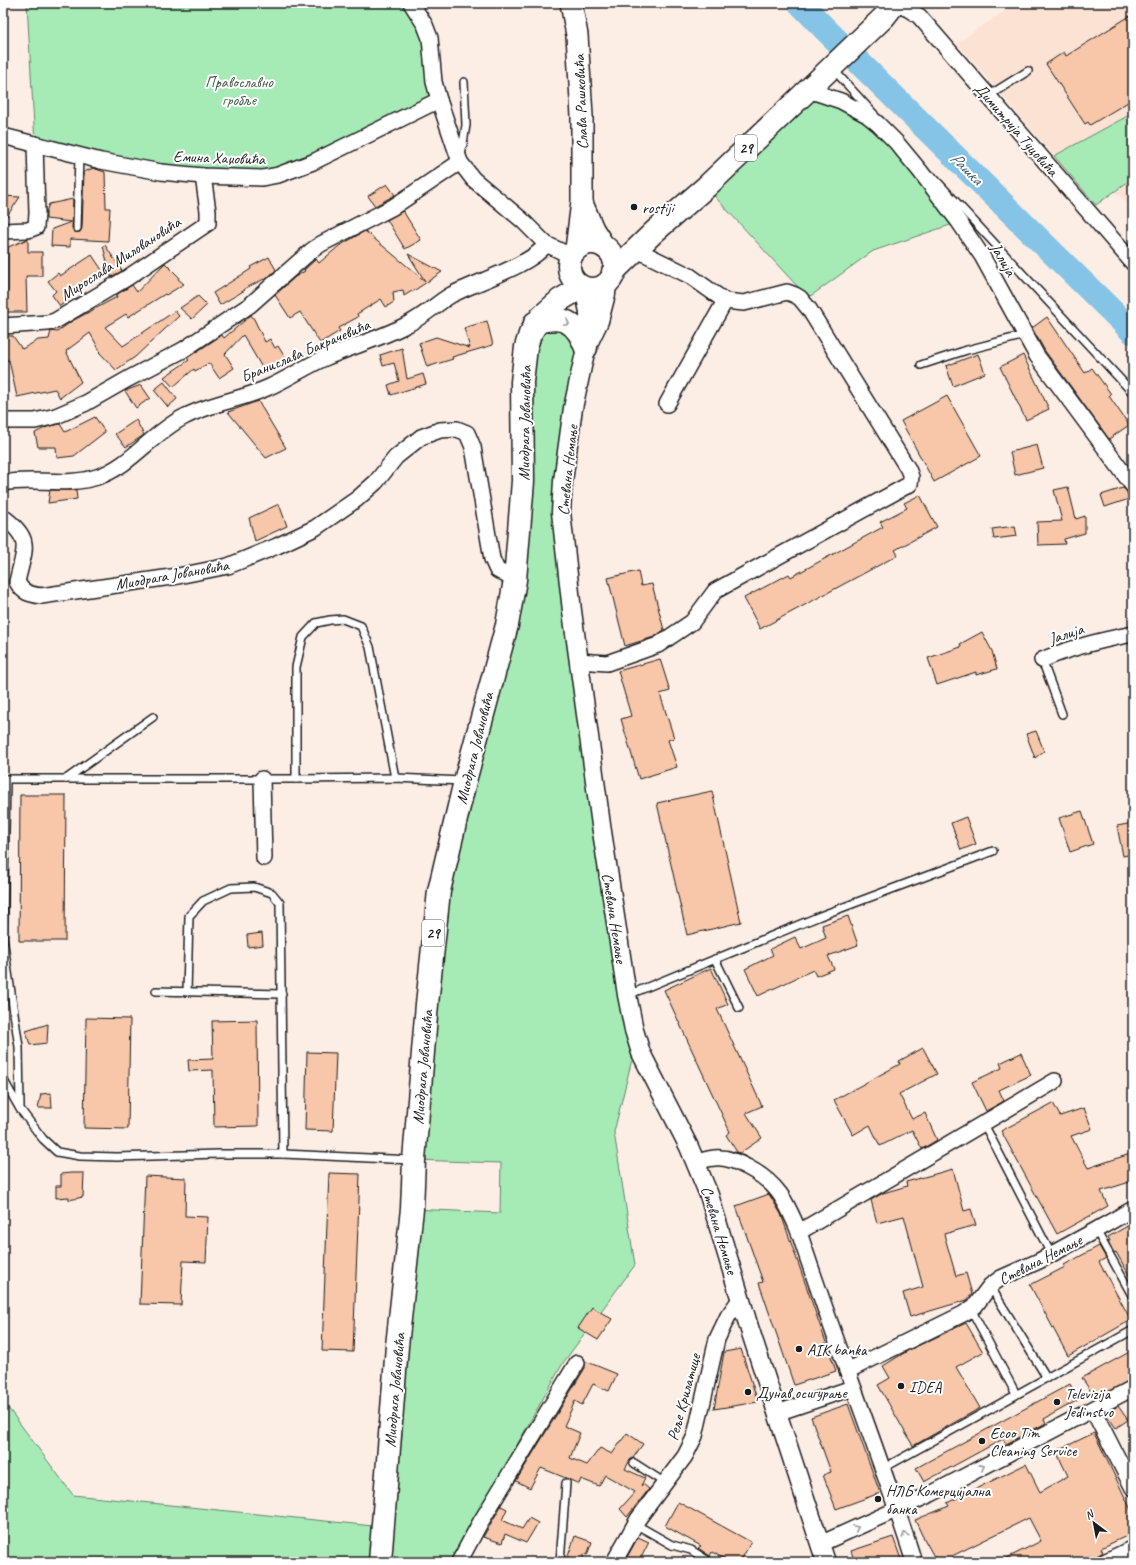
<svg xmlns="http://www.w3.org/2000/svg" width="1136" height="1565" font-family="Caveat,sans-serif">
<rect width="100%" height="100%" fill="#fdeee5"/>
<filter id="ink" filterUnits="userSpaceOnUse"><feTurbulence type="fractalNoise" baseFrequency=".025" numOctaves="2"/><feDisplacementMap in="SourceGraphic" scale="8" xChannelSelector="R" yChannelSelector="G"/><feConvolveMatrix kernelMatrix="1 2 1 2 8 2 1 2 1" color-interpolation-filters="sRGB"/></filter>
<g filter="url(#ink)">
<g fill="#fce2d3">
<polygon points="1016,3 1133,3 1133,113 1054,156 957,43"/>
<polygon points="1133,178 1133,210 1115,191"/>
</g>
<g fill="#a6ebb6" stroke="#618469">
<polygon points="27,3 411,3 415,8 439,100 288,172 203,176 35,144"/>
<polygon points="808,90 855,107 959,222 873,251 808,298 706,187"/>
<polygon points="1133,113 1133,178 1096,205 1054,156"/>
<polygon points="535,323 578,331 563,481 637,1039 614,1132 635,1265 563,1363 451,1562 3,1562 3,1401 73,1495 383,1527 412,1209 500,1213 501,1163 414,1160 427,1004 498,653"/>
</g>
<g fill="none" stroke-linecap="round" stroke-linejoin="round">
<polyline stroke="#85c4e6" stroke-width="25" points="800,3 825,29 1133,332"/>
</g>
<g fill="#f8c6a8" stroke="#1c1c1c">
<polygon points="1133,14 1133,99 1090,125 1088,122 1085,124 1046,64 1064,52 1066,56"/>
<polygon points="93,168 105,172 106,208 110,208 108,241 70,239 70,247 51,246 52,229 71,222 46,219 46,212 49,204 73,199 72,228 75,232 80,232 82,228 84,172"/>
<polygon points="387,184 395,195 375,206 368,196"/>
<polygon points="3,196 20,197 3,222"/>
<polygon points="403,211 421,240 405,249 387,220"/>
<polygon points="365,231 425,281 408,254 442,272 412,292 412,291 404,296 403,290 393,292 394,302 386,307 381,299 357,314 358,317 338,328 340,331 320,343 300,312 290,318 275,295 295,277 305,271 304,270 316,259 319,263 339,246"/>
<polygon points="28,239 28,252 42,252 42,276 26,276 27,312 3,312 3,292 8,291 8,247"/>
<polygon points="105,245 122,271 111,277 103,246"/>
<polygon points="92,255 104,273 74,293 75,294 60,306 52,295 56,291 48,281 58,273 60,276"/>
<polygon points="269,257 276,270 265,280 264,279 244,289 245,290 220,305 213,293 251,269 250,267"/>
<polygon points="165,263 179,277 178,279 184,284 166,295 165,294 128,317 126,314 105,327 123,346 175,311 179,316 135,357 116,370 99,352 100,351 90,333 66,351 81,382 60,398 55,389 17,397 9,360 3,360 3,336 13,336 22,349 38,340 49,339 51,331 57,332 72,321 117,297 116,295 132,285 137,292"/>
<polygon points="198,296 207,305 192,319 180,308"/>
<polygon points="251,315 254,319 265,342 270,339 275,348 278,346 286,359 264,371 243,335 225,354 234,368 219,378 209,363 195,371 194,369 173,387 164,377 189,360 187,358 222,335 224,338"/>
<polygon points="1047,317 1085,373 1092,368 1111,394 1109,396 1129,425 1109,439 1045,351 1032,328"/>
<polygon points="487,321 493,345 452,357 453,359 427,367 419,343 436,337 470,348 464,328"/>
<polygon points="402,348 407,379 423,374 426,384 391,395 388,385 399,381 394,363 383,366 380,355"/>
<polygon points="978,354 985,373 953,386 946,366"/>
<polygon points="1023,355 1049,409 1026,420 1000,367"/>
<polygon points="164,382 177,399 168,407 154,390"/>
<polygon points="141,385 150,398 136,408 125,391"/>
<polygon points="947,396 981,456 934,482 901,421"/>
<polygon points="258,401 286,448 266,458 228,412"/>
<polygon points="95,417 105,432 74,456 57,458 56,447 38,447 35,433 47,427 60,424 65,432"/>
<polygon points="136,420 144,435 126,447 115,434"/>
<polygon points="1037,445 1043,468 1015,475 1010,452"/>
<polygon points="1068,487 1076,519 1085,516 1085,533 1064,539 1065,544 1038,545 1037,522 1062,521 1054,490"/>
<polygon points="1123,488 1127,492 1129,499 1105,507 1101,495"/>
<polygon points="50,490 76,490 77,499 48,503"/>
<polygon points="920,495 937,527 895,550 898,555 760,629 744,598 789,574 791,577 883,527 880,522 907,508 904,503"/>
<polygon points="279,504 287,526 255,541 249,518"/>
<polygon points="1015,526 1017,536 994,539 992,529"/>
<polygon points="638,571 641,586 652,584 664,630 654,637 625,646 608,578"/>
<polygon points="982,632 992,651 997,669 976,675 976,672 937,685 928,658 961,647 960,644"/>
<polygon points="660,659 670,691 660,694 674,738 668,740 677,767 639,779 621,719 631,716 618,671"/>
<polygon points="1036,731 1044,751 1035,758 1026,734"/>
<polygon points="712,791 741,922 687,935 657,803"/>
<polygon points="20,795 66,795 65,941 19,941"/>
<polygon points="1082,811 1093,844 1070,852 1059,818"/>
<polygon points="966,817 976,844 961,850 951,823"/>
<polygon points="1133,823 1133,854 1123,856 1117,826"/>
<polygon points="848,916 858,945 828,956 834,969 816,976 813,970 758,996 745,969 773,955 770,949 795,937 801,949 826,938 822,925"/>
<polygon points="262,933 263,945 248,947 247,935"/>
<polygon points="711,968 728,1004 717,1009 762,1106 746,1113 762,1138 740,1153 737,1152 726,1135 730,1132 664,990"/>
<polygon points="86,1018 130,1019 128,1129 84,1128"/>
<polygon points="257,1020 258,1126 214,1127 213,1070 189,1071 188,1060 213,1059 212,1021"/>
<polygon points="48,1024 47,1043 30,1045 26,1031"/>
<polygon points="923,1048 937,1074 899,1094 912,1119 925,1113 937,1140 922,1149 912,1130 880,1146 870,1125 853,1135 834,1100 900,1064 899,1061"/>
<polygon points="307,1052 336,1053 333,1131 305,1130"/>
<polygon points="1021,1053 1031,1075 999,1090 1004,1101 986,1111 972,1082 1002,1068 1000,1063"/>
<polygon points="51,1093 52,1108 38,1108 41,1094"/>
<polygon points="1053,1103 1060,1116 1084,1108 1092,1129 1071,1136 1088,1168 1133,1153 1133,1181 1101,1191 1108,1206 1057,1234 1001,1131"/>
<polygon points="953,1169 964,1211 971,1209 976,1225 944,1234 956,1276 966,1273 972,1294 967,1300 910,1317 903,1293 923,1287 904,1216 877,1223 871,1200 883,1193 907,1186 906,1182"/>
<polygon points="71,1173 84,1173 83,1197 69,1200 69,1197 56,1198 56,1186 61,1186 61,1174"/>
<polygon points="329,1173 360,1174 353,1352 322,1351"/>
<polygon points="145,1176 186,1178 185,1216 208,1217 206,1262 183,1261 181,1305 140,1304"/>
<polygon points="769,1194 781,1214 836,1371 794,1385 759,1283 763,1282 736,1206"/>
<polygon points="1133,1223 1133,1282 1116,1252 1114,1253 1108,1241 1110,1241 1108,1237"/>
<polygon points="1099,1246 1106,1258 1099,1262 1131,1320 1068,1356 1030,1285 1065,1267 1064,1265"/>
<polygon points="592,1307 612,1319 598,1340 578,1328"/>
<polygon points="966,1323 983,1352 956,1367 980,1408 913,1446 878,1385 890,1378 883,1366 909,1350"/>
<polygon points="741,1349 758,1402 714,1409 724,1352"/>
<polygon points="1133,1350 1133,1379 1095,1398 1082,1378"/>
<polygon points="585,1361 617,1374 609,1391 593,1384 582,1405 575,1401 564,1426 580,1433 570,1458 587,1465 600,1448 612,1454 627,1433 643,1444 633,1458 630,1460 625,1469 645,1478 641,1486 643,1484 649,1489 627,1517 620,1509 635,1492 605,1475 599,1486 581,1479 579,1484 568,1479 541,1468 530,1488 516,1481 585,1368"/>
<polygon points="1070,1384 1078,1400 1044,1419 1046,1423 1006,1444 1003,1439 924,1482 916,1468"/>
<polygon points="848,1404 880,1493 836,1509 823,1475 831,1472 811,1417"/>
<polygon points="1118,1406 1128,1420 1116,1428 1105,1413"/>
<polygon points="1094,1433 1133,1514 1133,1533 1101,1548 1103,1552 1088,1562 999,1562 1041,1541 1029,1518 952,1556 955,1562 937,1562 922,1535 915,1520 949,1506 947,1503 1026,1464 1040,1492 1068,1476 1056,1451"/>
<polygon points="678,1502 751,1542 740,1562 730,1562 712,1552 710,1556 698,1548 701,1546 665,1526"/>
<polygon points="501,1506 507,1509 502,1520 522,1529 529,1518 538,1523 526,1543 505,1534 502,1543 483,1537"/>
<polygon points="575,1536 592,1542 587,1555 584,1554 582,1562 566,1562"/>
<polygon points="638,1537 649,1542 639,1562 633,1562 626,1559"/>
<polygon points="893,1537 902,1562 855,1562 851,1551"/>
</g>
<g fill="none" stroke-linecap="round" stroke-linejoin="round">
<defs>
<g id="service">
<polyline points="833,69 874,114"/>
<polyline points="988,96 1028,71"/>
<polyline points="461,156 466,125 464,82"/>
<polyline points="932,176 1133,393"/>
<polyline points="77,228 79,156"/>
<polyline points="921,365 967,350 1025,335"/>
<polyline points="1042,660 1062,714"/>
<polyline points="3,779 296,779 395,778 463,781"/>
<polyline points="6,779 3,938 19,1047 20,1106"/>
<polyline points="66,779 153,717"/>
<polyline points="296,779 296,667 303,637 316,623 330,620 343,619 361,626 370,647 395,778"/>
<polyline points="715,959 739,1008"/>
<polyline points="156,991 282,994"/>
<polyline points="187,992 189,916 203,901 231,888 254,887 272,893 280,903 283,1154"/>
<polyline points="628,995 820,916 993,851"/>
<polyline points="3,1079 20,1109 43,1139 57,1152 80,1156 117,1157 219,1154 283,1154 412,1160"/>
<polyline points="984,1124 1051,1254"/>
<polyline points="1096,1230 1133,1297"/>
<polyline points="990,1286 1047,1378"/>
<polyline points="969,1311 973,1313 1016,1394"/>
<polyline points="634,1463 665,1483"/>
<polyline points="882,1469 1133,1330"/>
<polyline points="635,1524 672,1545 691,1550 710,1562"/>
<polyline points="560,1562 566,1483"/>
</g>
<g id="minor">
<polyline points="411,3 425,25 430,38 434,82 439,100"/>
<polyline points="895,3 908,9 919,16 1133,263"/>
<polyline points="808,90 841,101 867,115 878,124 896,142 920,171 959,222 982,256 1037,356 1133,486"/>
<polyline points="3,136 101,161 161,172 203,176 262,178 278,175 313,162 439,100 460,162 473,179 522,220 546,244 571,256"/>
<polyline points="3,231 28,230 36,227 37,213 35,144"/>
<polyline points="3,326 48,323 55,321 127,278 208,223 208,211 203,176"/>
<polyline points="667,404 725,301"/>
<polyline points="3,421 35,421 56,416 86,403 128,379 183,350 250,305 311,251 321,244 393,207 460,162"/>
<path d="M3 483C34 477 66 487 97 477 131 466 152 433 184 417 211 403 240 400 267 388 288 379 306 366 327 357 353 346 382 338 408 324 424 316 436 304 451 295 474 283 534 264 546 244"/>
<path d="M3 517C34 540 24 549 17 582 23 593 29 594 41 596L178 576 228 566 277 546 315 528 357 499 376 482 396 457 421 437 440 430 457 429 467 433 473 447 492 559 497 570 515 580"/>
<path d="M1042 660C1071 647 1102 640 1133 634"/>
<polyline points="579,661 607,663 658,645 692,622 715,591 910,484 911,477 908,469 809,309 800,298 795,295 787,292 744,303 725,301 690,276 637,250"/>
<polyline points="262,779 264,858"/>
<path d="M697 1162C704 1160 713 1157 721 1158 730 1158 739 1163 747 1167 778 1183 786 1201 799 1232 835 1343 879 1451 914 1562"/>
<polyline points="799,1232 1055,1081"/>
<polyline points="847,1371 963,1314 975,1306 990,1286 1001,1278 1039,1261 1096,1230 1133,1209"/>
<polyline points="1093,1410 1133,1488"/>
<polyline points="777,1413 852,1388"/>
<polyline points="820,1544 931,1494 1133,1388"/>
<polyline points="459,1562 480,1523 577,1363"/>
<polyline points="614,1562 638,1519 685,1456 695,1436 717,1339 728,1316 741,1298"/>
<polyline points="1104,1562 1133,1548"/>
</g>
<g id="tertiary">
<polyline points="607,283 606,294 599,321 586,348 573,408 563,481 561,512 572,611 601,825 627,995 634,1030 641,1053 689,1147 709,1195 749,1327 826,1562"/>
<polyline points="584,288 589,312 589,335"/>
</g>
<g id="secondary">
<polyline points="571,3 577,35 582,116 582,202 576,249"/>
<polyline points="582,203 593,229 605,248"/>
</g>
<g id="primary">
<circle cx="592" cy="266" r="23"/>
<polyline points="613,272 654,232 706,187 808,90 884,17 895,3"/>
<path d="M535 323C563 314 576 321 586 348"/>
<polyline points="380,1562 397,1346 412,1209 414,1160 427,1004 439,891 465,781 507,625 515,580 523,481 522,382 526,347 530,334 541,317 560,300 582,287"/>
</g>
</defs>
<use href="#service" stroke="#1c1c1c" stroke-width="10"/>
<use href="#minor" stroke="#1c1c1c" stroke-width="18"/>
<use href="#tertiary" stroke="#1c1c1c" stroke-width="21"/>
<use href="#secondary" stroke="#1c1c1c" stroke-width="24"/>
<use href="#primary" stroke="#1c1c1c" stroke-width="25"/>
<use href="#service" stroke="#fff" stroke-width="7"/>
<use href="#minor" stroke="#fff" stroke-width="15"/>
<use href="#tertiary" stroke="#fff" stroke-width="18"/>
<use href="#secondary" stroke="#fff" stroke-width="21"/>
<use href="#primary" stroke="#fff" stroke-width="22"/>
</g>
<defs><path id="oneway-chevron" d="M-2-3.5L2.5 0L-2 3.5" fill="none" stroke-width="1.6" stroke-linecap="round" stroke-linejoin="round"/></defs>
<g stroke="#999">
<use href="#oneway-chevron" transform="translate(567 323) rotate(27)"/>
<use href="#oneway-chevron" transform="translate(982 1467) rotate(-27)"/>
<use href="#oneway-chevron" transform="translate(856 1528) rotate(-25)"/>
<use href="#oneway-chevron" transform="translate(905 1535) rotate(-108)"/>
</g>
</g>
<g fill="#1c1c1c" stroke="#fff" stroke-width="1.5">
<circle cx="634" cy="207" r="4"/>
<circle cx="799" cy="1349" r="4"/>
<circle cx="901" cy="1386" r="4"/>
<circle cx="748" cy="1392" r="4"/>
<circle cx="1057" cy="1402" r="4"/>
<circle cx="982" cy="1441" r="4"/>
<circle cx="878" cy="1499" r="4"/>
</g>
<g text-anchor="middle" stroke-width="4" stroke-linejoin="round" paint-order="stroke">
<g fill="#fff" stroke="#606060" stroke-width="1">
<rect x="735" y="135" width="22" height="26" rx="3"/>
<rect x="422" y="920" width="22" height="26" rx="3"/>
</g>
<g font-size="15" font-weight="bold" fill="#1c1c1c">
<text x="746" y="153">29</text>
<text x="433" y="938">29</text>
</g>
<g font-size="16" fill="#455a4a" stroke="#fff">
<text x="239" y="87">Православно<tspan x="239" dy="18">гробље</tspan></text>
</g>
<g font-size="16" fill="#1c1c1c" stroke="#fff">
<text transform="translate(580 102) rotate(-92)" y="6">Слава Рашковића</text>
<text transform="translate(1017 129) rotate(49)" y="6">Димитрија Туцовића</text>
<text transform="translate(219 157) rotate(2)" y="6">Емина Хаџовића</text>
<text transform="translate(120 258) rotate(-33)" y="6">Мирослава Миловановића</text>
<text transform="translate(1004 259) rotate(60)" y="6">Јалија</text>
<text transform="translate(305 350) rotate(-23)" y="6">Бранислава Бакрачевића</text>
<text transform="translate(524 423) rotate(-89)" y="6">Миодрага Јовановића</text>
<text transform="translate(567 470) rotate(-84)" y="6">Стевана Немање</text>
<text transform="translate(172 574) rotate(-10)" y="6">Миодрага Јовановића</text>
<text transform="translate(1066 633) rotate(-18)" y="6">Јалија</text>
<text transform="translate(474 748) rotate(-76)" y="6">Миодрага Јовановића</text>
<text transform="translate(615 918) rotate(81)" y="6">Стевана Немање</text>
<text transform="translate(422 1067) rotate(-85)" y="6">Миодрага Јовановића</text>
<text transform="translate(720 1230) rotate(73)" y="6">Стевана Немање</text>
<text transform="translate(1040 1259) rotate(-27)" y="6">Стевана Немање</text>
<text transform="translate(394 1390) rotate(-85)" y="6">Миодрага Јовановића</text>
<text transform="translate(683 1397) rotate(-75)" y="6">Реље Крилатице</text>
</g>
<g font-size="16" fill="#1c1c1c" stroke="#fff" text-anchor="start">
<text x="642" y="213">rostiji</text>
<text x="807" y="1355">AIK banka</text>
<text x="909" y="1392">IDEA</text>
<text x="756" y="1398">Дунав осигурање</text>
<text x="1065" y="1399">Televizija<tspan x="1065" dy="18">Jedinstvo</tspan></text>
<text x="990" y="1438">Ecoo Tim<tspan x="990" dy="18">Cleaning Service</tspan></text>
<text x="886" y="1496">НЛБ Комерцијална<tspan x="886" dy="18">банка</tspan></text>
</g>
<g font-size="17" font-style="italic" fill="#465f6d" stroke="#fff">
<text transform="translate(967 168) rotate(45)" y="6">Рашка</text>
</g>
</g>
<rect width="1136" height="1565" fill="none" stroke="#fff" stroke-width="16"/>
<rect x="8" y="8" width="1120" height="1549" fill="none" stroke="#1c1c1c" stroke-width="1.5" filter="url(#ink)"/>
<g transform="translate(1094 1523) rotate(328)" stroke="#ffffff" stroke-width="3" paint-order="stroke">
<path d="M0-3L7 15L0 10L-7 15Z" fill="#1c1c1c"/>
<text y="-6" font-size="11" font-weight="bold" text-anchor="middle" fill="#1c1c1c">N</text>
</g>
</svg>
